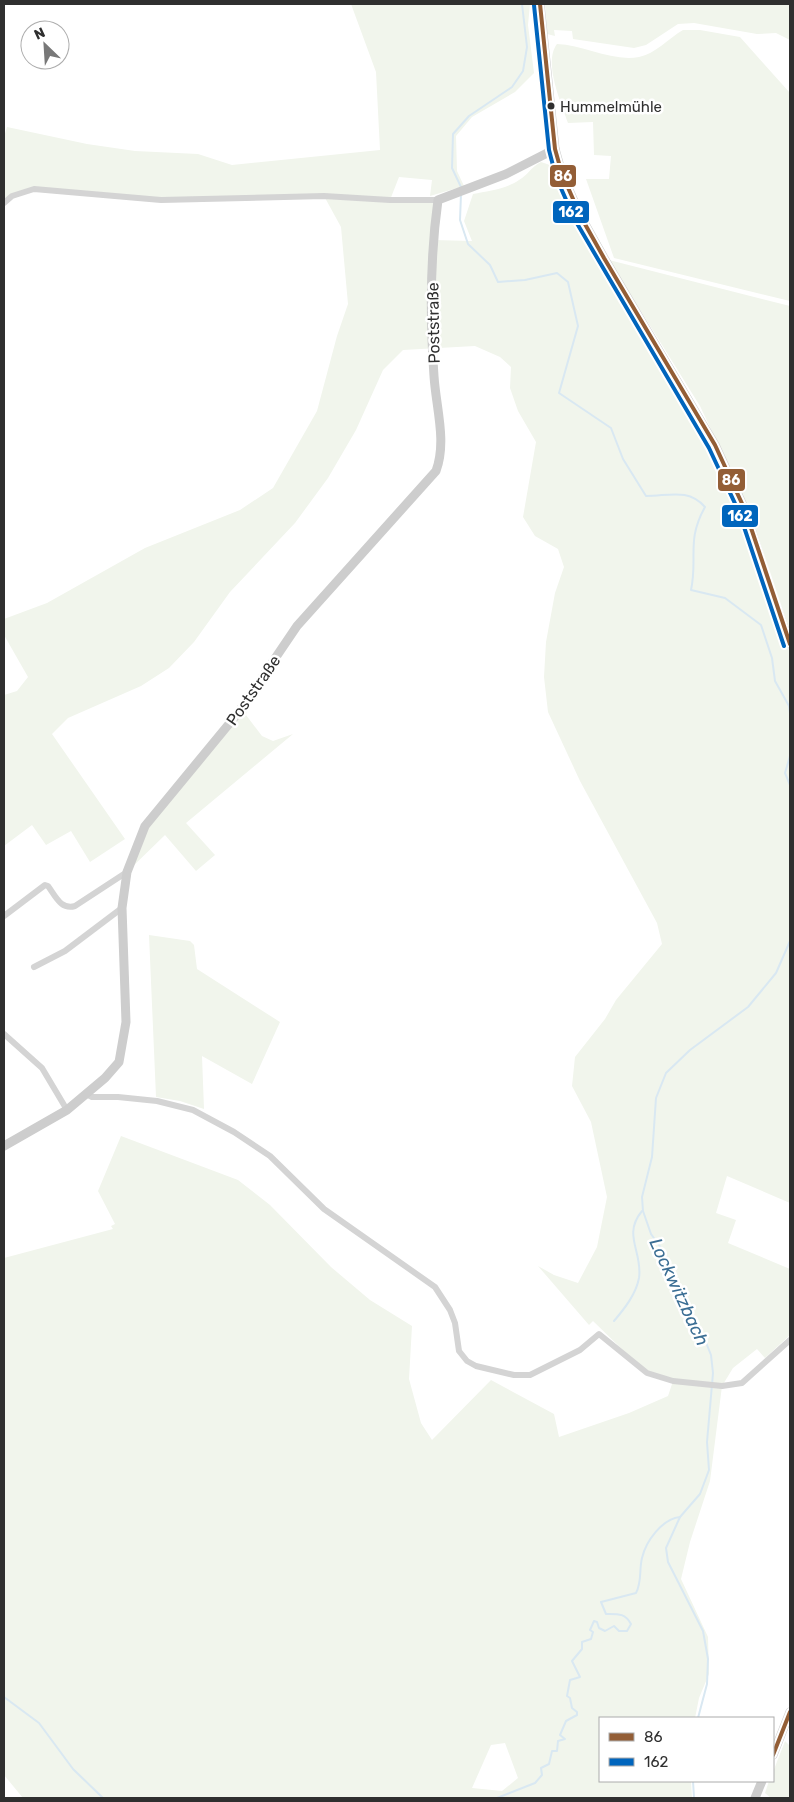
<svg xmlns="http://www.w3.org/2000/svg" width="794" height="1802" font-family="Rubik,sans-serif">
<rect width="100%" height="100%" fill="#fff"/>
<g fill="#f1f5ec" fill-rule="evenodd">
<path d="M351 4H530L528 25 534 73 515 92 472 117 456 136 457 171 464 186 430 196 432 180 399 177 390 200H438L433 240 472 241 464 221 473 194C488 191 506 189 519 180 528 175 531 167 541 162L550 165 591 252 701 430 720 468 747 506 700 406 609 260 790 306V1203L727 1176 716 1213 736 1220 728 1243 790 1269V1335L765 1358 757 1349 733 1368 722 1386 710 1481 690 1542 681 1579 708 1637 709 1674 699 1698 695 1718H600V1781H691L692 1798H23L4 1775V1258L113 1229 111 1226 115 1224 98 1191 121 1136 238 1180 270 1205 331 1267 370 1300 412 1326 409 1379 421 1423 432 1440 491 1380 554 1414 559 1437 629 1413 668 1396 673 1381 651 1374 629 1356 593 1321 589 1325 538 1266 554 1275 578 1283 597 1247 607 1197 591 1122 572 1086 575 1057 605 1019 616 1000 662 944 657 923 580 781 548 712 544 677 546 642 555 593 564 567 558 549 535 536 523 517 536 442 518 411 510 388 511 367 500 357 475 346 403 350 383 370 356 430 328 478 295 523 230 592 194 642 169 668 141 686 68 718 52 734 125 839 90 862 71 831 46 845 32 825 4 846V695L17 691 28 677 4 635V619L47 603 145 548 240 510 273 488 317 411 337 336 348 304 341 227 324 196 161 200 34 189 4 203V137L7 127 87 144 135 151 198 154 232 165 380 150 376 72ZM505 1743 518 1778 502 1791 472 1788 491 1745Z"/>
<polygon points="545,4 790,4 790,40 776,33 757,34 694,23 678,24 646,45 634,48 573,39 572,31 554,30 555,36 547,34"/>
<path d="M683 30H700L740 37 790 93V301L614 258 586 179H609L611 156 594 155 593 122 568 123C561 103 543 62 557 44 584 45 612 62 639 57 655 54 669 38 683 30Z"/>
<polygon points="254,690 246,715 262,736 273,741 293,734 186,823 215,855 196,871 165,835 127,872 145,826"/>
<polygon points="149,935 190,941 194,945 197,969 280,1022 252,1084 202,1056 204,1109 180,1101 156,1097"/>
<polygon points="785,1741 790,1746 790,1798 771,1798 765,1793 769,1781 773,1781 773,1772"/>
</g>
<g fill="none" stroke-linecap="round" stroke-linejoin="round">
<g stroke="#d9e8f2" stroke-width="2">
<polyline points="461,187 452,168 453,134 469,116 512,87 523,71 527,47 522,4"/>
<path d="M461 194 460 220 468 244 490 265 498 282 525 280 557 273 568 282 578 326 559 393 611 428 623 459 646 496C669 496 688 488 705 507 686 541 698 557 691 590L725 598 761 625 772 658 775 681 789 706 790 713"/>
<polyline points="790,756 785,773 790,785"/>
<path d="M614 1321C625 1308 636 1294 639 1278 643 1252 622 1235 642 1211"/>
<polyline points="4,1697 39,1723 73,1769 103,1798"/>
<polyline points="698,1718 707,1684 708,1659 703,1631 668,1562 666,1548 680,1517 700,1494 709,1470 707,1442 713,1373 711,1355 703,1335 678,1288 666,1255 651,1234 643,1211 642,1197 652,1157 656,1098 666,1073 690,1050 748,1007 776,973 790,941 790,899"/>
<polyline points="693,1781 694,1798"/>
<path d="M497 1798 535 1783 542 1775 541 1768 549 1764 552 1751H557L558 1741 565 1739 560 1735 566 1721 577 1715V1712L572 1708 570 1698 567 1696 570 1680 580 1677 572 1661 582 1649V1642L591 1639 593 1632 590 1630 594 1621 597 1622 599 1628 605 1631 614 1626 619 1631H627L631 1624C625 1613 618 1614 606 1614L601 1602 636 1593C642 1582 639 1570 642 1558 646 1541 662 1519 680 1517"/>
</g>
<g stroke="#d4d4d4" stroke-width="6">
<polyline points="4,203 12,196 34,189 161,200 324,196 390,200 438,200"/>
<path d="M4 916 45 885 48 886C56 897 61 910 75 906L127 872"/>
<polyline points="34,967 65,951 122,908"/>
<polyline points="4,1034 42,1068 67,1110"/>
<polyline points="86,1094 92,1097 118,1097 157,1101 193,1110 234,1132 270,1156 324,1209 435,1287 450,1310 455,1323 459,1351 467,1361 476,1366 514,1375 530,1375 580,1350 599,1334 647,1373 673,1381 722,1386 742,1383 790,1340"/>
</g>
<g stroke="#cdcdcd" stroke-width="9">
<polyline points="540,4 555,149 562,174 581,217 604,258 715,445 745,510 770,589 790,644"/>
<path d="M4 1146 67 1110 105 1078 119 1062 126 1022 122 908 127 872 145 826 238 713 297 626 436 471C447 441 436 408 434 376 430 319 430 257 438 200L506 174 555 149"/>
<polyline points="773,1755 790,1712"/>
<polyline points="755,1798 762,1781"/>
</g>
<defs>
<g id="bus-1">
<polyline points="540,4 555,149 562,174 581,217 604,258 715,445 745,510 790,644"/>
<polyline points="773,1755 790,1712"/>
</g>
<polyline id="bus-2" points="534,5 549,150 556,177 575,220 599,261 709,448 739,512 784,646"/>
</defs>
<use href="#bus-1" stroke="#fff" stroke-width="8"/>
<use href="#bus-2" stroke="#fff" stroke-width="8"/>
<use href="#bus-1" stroke="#935e36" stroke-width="4"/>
<use href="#bus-2" stroke="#0065bd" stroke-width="4"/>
</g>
<circle fill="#2f2f2f" stroke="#fff" stroke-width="2" cx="551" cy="106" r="4.5"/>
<g text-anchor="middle" stroke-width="5" stroke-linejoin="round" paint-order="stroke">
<g font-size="15" fill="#2f2f2f" stroke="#fff" text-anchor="start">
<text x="560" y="112">Hummelmühle</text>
</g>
<g font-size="16" fill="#2f2f2f" stroke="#fff">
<text transform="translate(433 323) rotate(-91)" y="6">Poststraße</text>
<text transform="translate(253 690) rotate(-55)" y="6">Poststraße</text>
</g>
<g font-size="18" font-style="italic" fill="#3b6e94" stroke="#fff">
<text transform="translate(679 1292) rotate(65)" y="6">Lockwitzbach</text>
</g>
</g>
<g stroke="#fff" stroke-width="2">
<rect x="549" y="164" width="28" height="24" rx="5" fill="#935e36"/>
<rect x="552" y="200" width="38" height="24" rx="5" fill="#0065bd"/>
<rect x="717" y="468" width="29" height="24" rx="5" fill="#935e36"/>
<rect x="721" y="504" width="38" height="24" rx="5" fill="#0065bd"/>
</g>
<g font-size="14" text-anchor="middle" font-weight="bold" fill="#fff">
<text x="563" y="181">86</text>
<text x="571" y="217">162</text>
<text x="731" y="485">86</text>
<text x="740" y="521">162</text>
</g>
<rect width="794" height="1802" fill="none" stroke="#2f2f2f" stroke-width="10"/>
<rect x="599" y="1717" width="175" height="65" fill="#ffffff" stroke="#acacac"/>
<rect x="609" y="1733" width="25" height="8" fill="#935e36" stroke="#acacac"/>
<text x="644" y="1742" font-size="15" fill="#2f2f2f">86</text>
<rect x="609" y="1758" width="25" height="8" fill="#0065bd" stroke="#acacac"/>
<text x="644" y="1767" font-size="15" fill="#2f2f2f">162</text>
<g transform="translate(45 45) rotate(335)"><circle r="24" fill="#ffffff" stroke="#acacac"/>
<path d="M0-4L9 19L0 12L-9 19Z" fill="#787878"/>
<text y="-8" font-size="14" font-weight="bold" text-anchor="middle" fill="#2f2f2f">N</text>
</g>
</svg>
